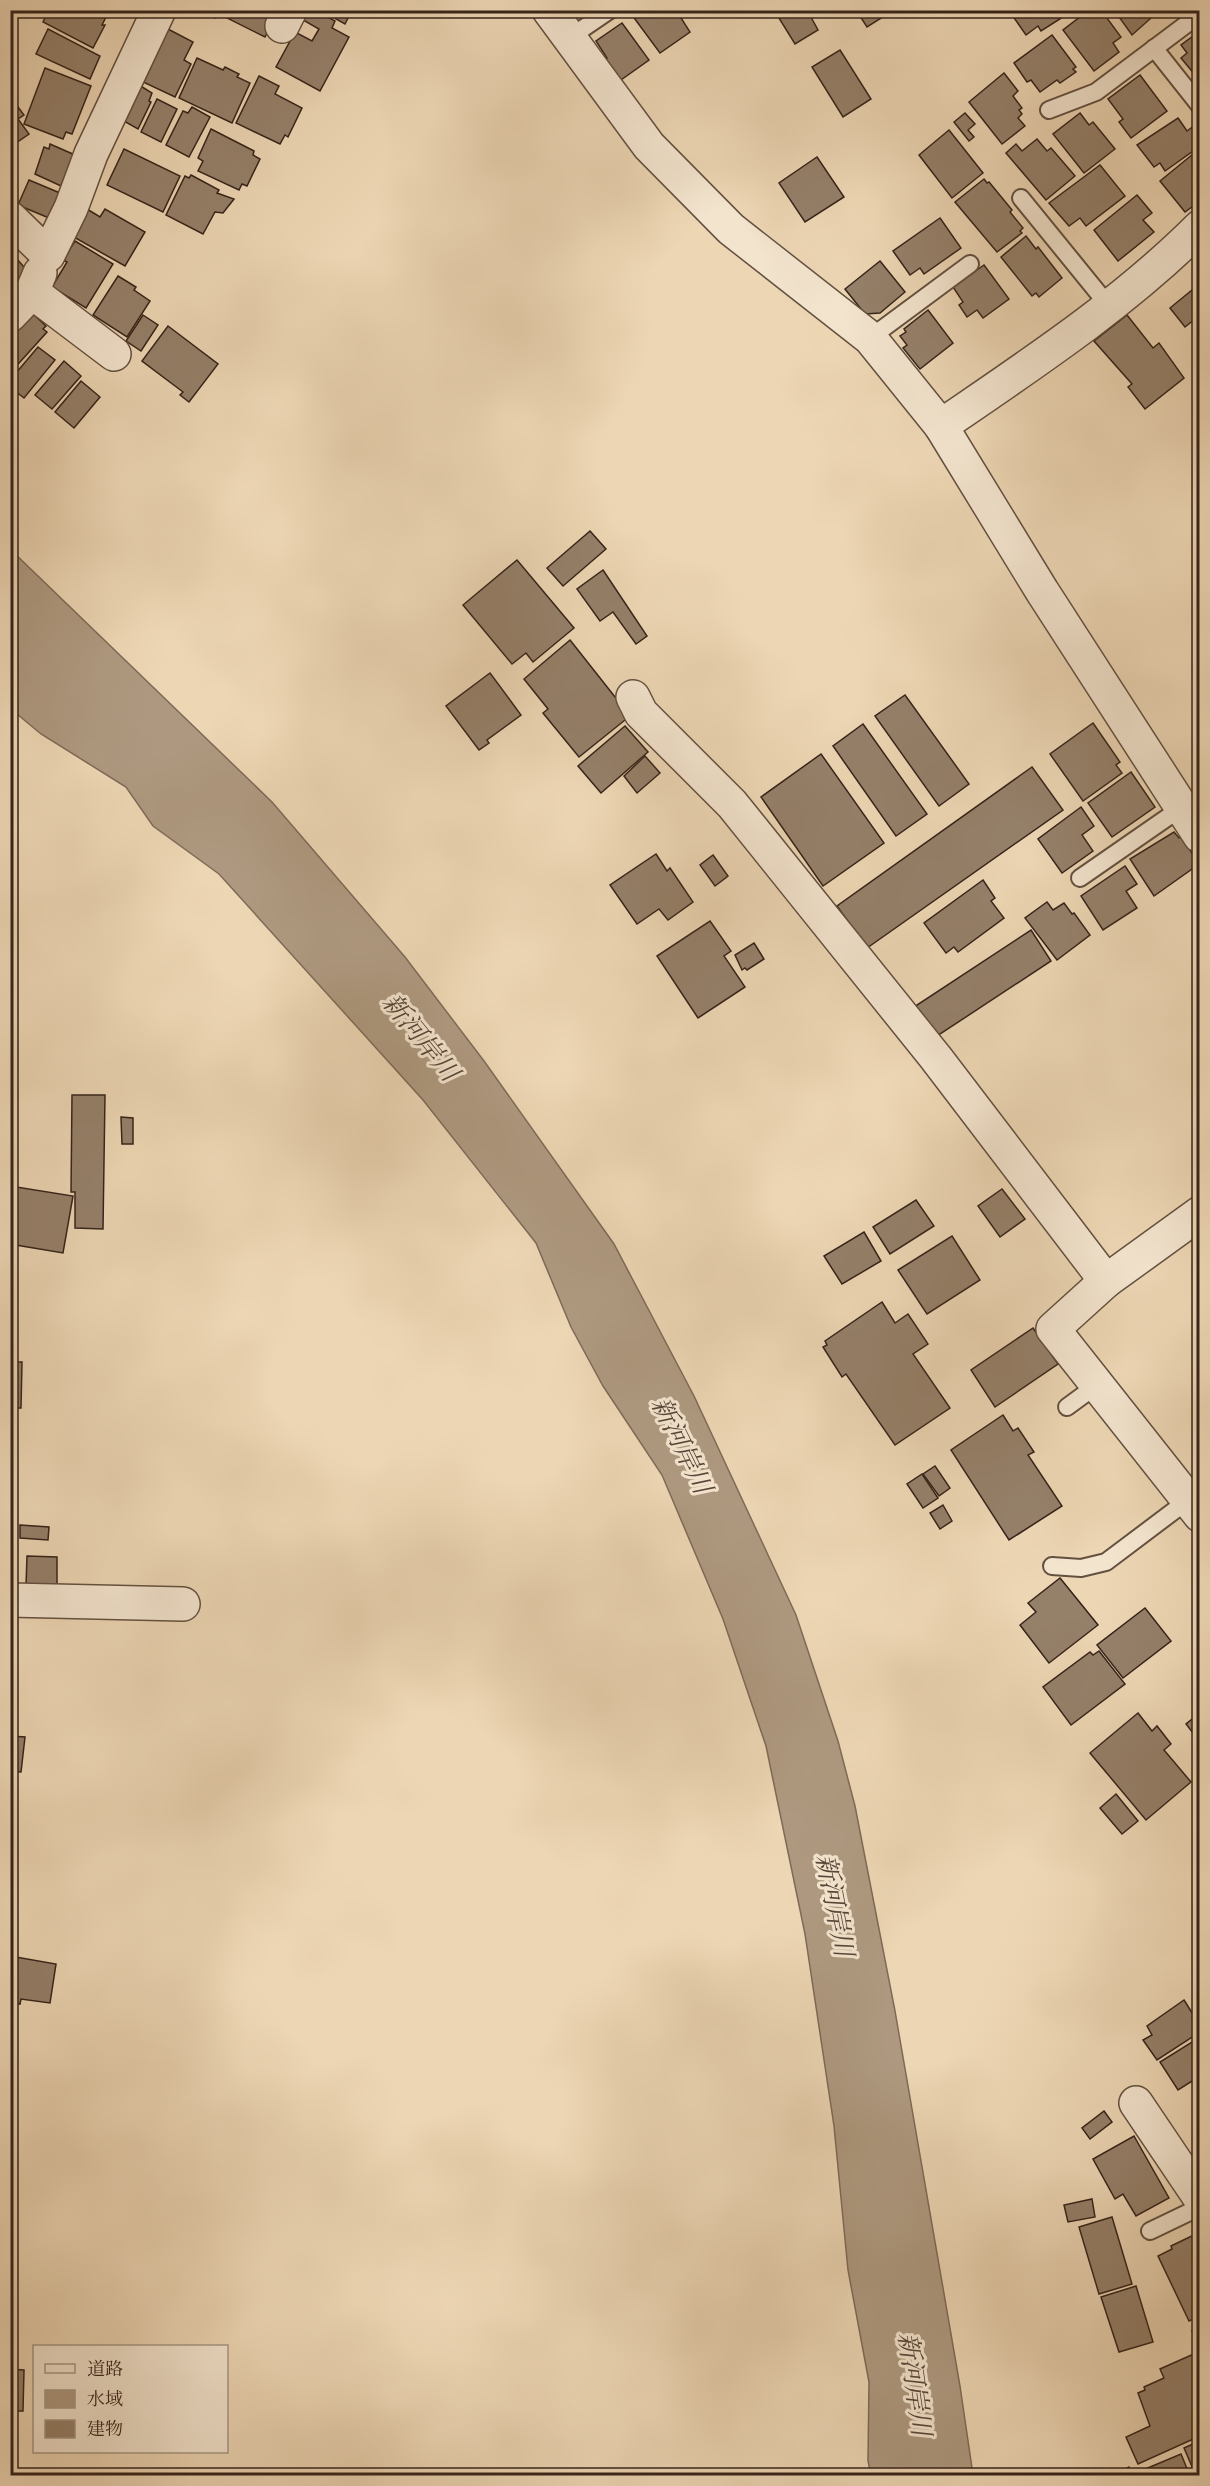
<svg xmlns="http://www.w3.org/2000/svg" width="1210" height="2486" font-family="'EB Garamond','Noto Serif JP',serif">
<rect width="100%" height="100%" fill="#edd6b4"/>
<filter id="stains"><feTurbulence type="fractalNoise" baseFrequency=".00333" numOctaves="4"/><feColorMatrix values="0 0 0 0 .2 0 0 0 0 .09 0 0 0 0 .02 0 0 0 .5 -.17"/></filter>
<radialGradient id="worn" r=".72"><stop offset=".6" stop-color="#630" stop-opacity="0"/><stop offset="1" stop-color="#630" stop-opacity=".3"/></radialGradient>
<polygon fill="#ae9980" stroke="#7e6a57" stroke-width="1.5" points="10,549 272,802 405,957 484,1061 614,1244 694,1396 796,1615 838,1741 855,1806 895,2011 960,2386 973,2475 871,2475 868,2461 869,2382 848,2270 834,2126 805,1934 766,1746 723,1619 662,1475 603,1386 571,1327 536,1243 423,1100 219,874 153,826 126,787 41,734 11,709"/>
<g fill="#95806a" stroke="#35231a" stroke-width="1.5">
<polygon points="49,10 93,10 106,17 102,25 105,25 93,48 43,22"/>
<polygon points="200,10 219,10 215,18"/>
<polygon points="223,10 278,10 265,37 221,15"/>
<polygon points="308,10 316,10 335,21 332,28 349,37 320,91 276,67 295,32 312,41 319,29 303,20"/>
<polygon points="320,10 352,10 345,24"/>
<polygon points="638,10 676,10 690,32 660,53 632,15"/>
<polygon points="774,10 807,10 818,30 795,44"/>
<polygon points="856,10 894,10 867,27"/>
<polygon points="1013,10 1059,10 1063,17 1041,31 1038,26 1026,35 1010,12"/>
<polygon points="1062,10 1076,10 1065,17"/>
<polygon points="1089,10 1101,10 1121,37 1113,43 1119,52 1094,71 1063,30"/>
<polygon points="1114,10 1160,10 1132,35"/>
<polygon points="622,23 649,60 618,82 602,61 607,58 596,41"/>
<polygon points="166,28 193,42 184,60 191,64 175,97 141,81"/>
<polygon points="48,29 100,56 90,79 36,54"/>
<polygon points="1200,31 1200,81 1181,58 1187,53 1181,45"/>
<polygon points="1052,35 1076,67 1073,69 1076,72 1060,83 1057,80 1040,92 1031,80 1027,82 1014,63"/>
<polygon points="840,50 871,99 843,117 812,67"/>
<polygon points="197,58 223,70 225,67 239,74 237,77 250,83 232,123 179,98"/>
<polygon points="45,68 91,86 72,134 66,132 63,139 24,124"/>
<polygon points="1004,73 1018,91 1013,96 1022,108 1019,110 1022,114 1018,118 1025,126 1002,144 969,102"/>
<polygon points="1140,75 1167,111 1131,138 1119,122 1123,119 1108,99"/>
<polygon points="259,76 279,86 275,94 302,108 288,137 285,135 280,144 236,123"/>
<polygon points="139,85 152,93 149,101 151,102 138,129 122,120"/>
<polygon points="12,99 24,115 18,119 29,134 10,147"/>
<polygon points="157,99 177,109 161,142 141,132"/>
<polygon points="192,107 210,117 189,157 166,145 183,111 188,113"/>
<polygon points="965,113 975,124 968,130 974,137 969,141 954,122"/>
<polygon points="1080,113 1089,125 1093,122 1115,149 1084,173 1053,134"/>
<polygon points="1178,118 1187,131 1195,125 1200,131 1200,146 1165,171 1160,163 1154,167 1137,145"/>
<polygon points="211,129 254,151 253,155 260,159 247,186 242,184 239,190 198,171 203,161 198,158"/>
<polygon points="949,130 983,173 952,198 919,155"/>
<polygon points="1037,139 1047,151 1051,148 1075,176 1046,200 1006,153 1016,144 1022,151"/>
<polygon points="50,144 75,155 61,186 35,174 44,147 49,149"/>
<polygon points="124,149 180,176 163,212 107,185"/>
<polygon points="1198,150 1200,201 1185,212 1160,181"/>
<polygon points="817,157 844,197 805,222 779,183"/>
<polygon points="1100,165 1125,196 1086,226 1080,218 1069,226 1049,203"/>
<polygon points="191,175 219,190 217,193 234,199 223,213 215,212 203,234 166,215 185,176 189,178"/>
<polygon points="984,179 987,183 989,182 1012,210 1010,212 1023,228 1020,231 1022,233 997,252 955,202"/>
<polygon points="29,180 60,193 49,218 18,205"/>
<polygon points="1137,195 1152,213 1143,220 1154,232 1118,261 1094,230"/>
<polygon points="87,209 100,217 105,209 145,232 125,266 72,236"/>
<polygon points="940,218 961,248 924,274 920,268 910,275 893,251"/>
<polygon points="1026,236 1036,249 1038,247 1062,278 1039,297 1036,293 1032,296 1001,257"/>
<polygon points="75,241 113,264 86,308 52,287 67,262 63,260"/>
<polygon points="10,251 30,274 10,292"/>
<polygon points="880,261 905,292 880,313 865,314 845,289"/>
<polygon points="984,265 1009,299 983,318 977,310 967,317 959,305 963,302 953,287"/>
<polygon points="118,276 136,287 134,290 150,301 127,337 93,315"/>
<polygon points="1192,290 1200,299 1200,315 1185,327 1170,308"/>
<polygon points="928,310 953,343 920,369 903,348 907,345 900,336 906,332 904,329"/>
<polygon points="30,311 46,326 43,329 47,332 10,373 10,335 14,332 12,330"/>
<polygon points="143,315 158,325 141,351 126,341"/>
<polygon points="1127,315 1153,348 1159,343 1184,378 1145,409 1128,387 1132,384 1094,341"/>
<polygon points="168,326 218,364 189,402 180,395 183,392 142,361"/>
<polygon points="38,347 55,360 24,398 10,387 10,380"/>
<polygon points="64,361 81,376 52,409 35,395"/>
<polygon points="81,381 100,397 74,428 55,412"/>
<polygon points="590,531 606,549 563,586 547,568"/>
<polygon points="517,560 574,628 533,662 526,653 512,664 463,605"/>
<polygon points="603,570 647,636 636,644 613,612 600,621 577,589"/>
<polygon points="570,640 630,716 579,757 543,713 548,709 524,679"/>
<polygon points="490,673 521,715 487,740 489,743 479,750 446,706"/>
<polygon points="905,695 969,784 939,806 875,716"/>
<polygon points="1093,723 1120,762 1116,765 1122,773 1083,801 1050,754"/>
<polygon points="863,724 927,814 896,836 833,746"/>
<polygon points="625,726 648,752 601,793 578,766"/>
<polygon points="821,754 884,843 823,886 761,797"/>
<polygon points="645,756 660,773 637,793 624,776"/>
<polygon points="1032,767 1063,810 867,948 837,906"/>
<polygon points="1131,772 1155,807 1112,837 1088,803"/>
<polygon points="1081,807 1094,826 1082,835 1093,851 1062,873 1038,839"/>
<polygon points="1174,832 1179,838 1181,836 1199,864 1154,896 1130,859"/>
<polygon points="656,854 667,871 670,868 693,902 668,920 659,909 637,924 610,885"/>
<polygon points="713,855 728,876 715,886 700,865"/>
<polygon points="1125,866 1137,884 1126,891 1137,908 1103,930 1081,896"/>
<polygon points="983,880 995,898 991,901 1004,918 958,952 954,947 946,953 924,923"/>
<polygon points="1047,902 1053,910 1064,903 1072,914 1074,913 1090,935 1057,960 1025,918"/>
<polygon points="710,921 731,951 724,956 745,987 698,1018 657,956"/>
<polygon points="1031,930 1051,961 934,1038 914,1007"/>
<polygon points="754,943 764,959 747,970 745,968 742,970 735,955"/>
<polygon points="72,1095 105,1095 103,1229 75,1228 75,1192 71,1192"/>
<polygon points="121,1117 133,1118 133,1144 122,1144"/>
<polygon points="10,1186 73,1196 63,1253 10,1244"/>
<polygon points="1002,1189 1025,1219 1000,1237 978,1206"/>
<polygon points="916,1200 934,1226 890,1254 873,1227"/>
<polygon points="864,1232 881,1261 842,1284 824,1256"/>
<polygon points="952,1236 980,1280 927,1314 898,1270"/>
<polygon points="882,1302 895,1323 908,1314 928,1344 913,1354 950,1408 895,1445 846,1374 842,1377 823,1347 827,1345 825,1341"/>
<polygon points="1033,1328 1058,1364 995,1407 971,1370"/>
<polygon points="10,1362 22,1362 21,1408 10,1408"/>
<polygon points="1003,1415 1013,1431 1018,1428 1034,1452 1028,1455 1062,1506 1009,1540 951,1450"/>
<polygon points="935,1466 950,1488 939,1496 923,1474"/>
<polygon points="922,1474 938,1498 923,1508 907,1484"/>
<polygon points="943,1505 952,1521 940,1529 930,1513"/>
<polygon points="20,1525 49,1527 48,1540 20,1538"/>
<polygon points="10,1550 14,1551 12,1590 10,1590"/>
<polygon points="27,1556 57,1557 57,1588 26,1586"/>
<polygon points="1060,1578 1098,1625 1049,1663 1020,1625 1036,1612 1028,1603"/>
<polygon points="10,1608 18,1609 16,1624 10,1624"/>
<polygon points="1145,1608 1171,1641 1123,1678 1097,1645"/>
<polygon points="1099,1651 1125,1684 1071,1725 1043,1687 1090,1652 1093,1655"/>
<polygon points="1138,1713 1152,1731 1157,1726 1171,1744 1164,1750 1191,1782 1146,1820 1090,1753"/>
<polygon points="1196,1716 1200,1720 1199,1741 1186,1724"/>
<polygon points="10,1736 25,1737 21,1772 10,1771"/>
<polygon points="10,1775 17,1776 16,1786 10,1786"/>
<polygon points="1116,1794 1138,1821 1122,1834 1100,1808"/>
<polygon points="10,1956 56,1964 50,2003 21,1999 20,2004 10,2002"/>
<polygon points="1184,2000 1194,2016 1192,2018 1200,2032 1157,2060 1143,2040 1152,2035 1147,2026"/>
<polygon points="1200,2037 1200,2076 1178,2090 1160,2062"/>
<polygon points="1104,2111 1112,2122 1090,2139 1082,2128"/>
<polygon points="1134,2136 1169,2198 1136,2216 1123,2194 1115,2199 1093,2159"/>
<polygon points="1092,2199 1095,2217 1068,2222 1064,2205"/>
<polygon points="1112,2217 1132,2284 1099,2294 1079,2227"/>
<polygon points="1196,2234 1200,2239 1200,2316 1189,2321 1158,2256 1172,2249 1171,2246"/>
<polygon points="1136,2286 1153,2342 1119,2352 1101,2297"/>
<polygon points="1200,2328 1200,2347 1192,2331"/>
<polygon points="1196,2353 1200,2360 1200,2436 1138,2464 1126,2437 1150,2426 1138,2393 1145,2390 1144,2387 1164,2378 1160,2369"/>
<polygon points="10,2369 24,2370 23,2411 10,2411"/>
<polygon points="1200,2441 1200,2476 1196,2476 1184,2448"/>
<polygon points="1181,2454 1190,2476 1145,2476 1143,2470"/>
<polygon points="1129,2467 1133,2476 1112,2476"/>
</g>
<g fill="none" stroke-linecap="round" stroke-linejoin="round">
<defs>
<g id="lane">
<polyline points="569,38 610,10"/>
<polyline points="1154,48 1200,106"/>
<polyline points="1049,110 1096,92 1200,14"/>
<polyline points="1021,198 1108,305"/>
<polyline points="870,338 970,264"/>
<polyline points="1080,878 1181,808"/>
<polyline points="1067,1407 1097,1385"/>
<polyline points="1052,1566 1081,1568 1106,1562 1187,1501"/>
<polyline points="1150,2231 1200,2207"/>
</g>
<g id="street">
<polyline points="549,10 649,146 731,229 870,338 941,426 1042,591 1200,836"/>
<polyline points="282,26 290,10"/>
<polyline points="10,218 48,255 71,208 91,154 159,10"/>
<polyline points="32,292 114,354"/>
<polyline points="10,315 32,292 40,273"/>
<path d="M941 426C1030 365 1123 304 1200 227"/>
<polyline points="633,697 641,713 732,804 936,1058 1106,1281"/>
<polyline points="1200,1213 1106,1281 1053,1329 1200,1515"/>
<polyline points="10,1600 183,1604"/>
<polyline points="1136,2103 1200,2198"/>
</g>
</defs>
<use href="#lane" stroke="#635040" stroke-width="20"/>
<use href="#street" stroke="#635040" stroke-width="36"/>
<use href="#lane" stroke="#f3e4ce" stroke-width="16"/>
<use href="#street" stroke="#f3e4ce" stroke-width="33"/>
</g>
<g text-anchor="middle" stroke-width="6" stroke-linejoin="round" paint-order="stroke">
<g font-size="26" font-style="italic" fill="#594639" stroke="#f3e4ce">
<text transform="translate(421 1037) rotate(51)" y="9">新河岸川</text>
<text transform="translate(682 1445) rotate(64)" y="9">新河岸川</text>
<text transform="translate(835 1905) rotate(79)" y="9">新河岸川</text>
<text transform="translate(915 2384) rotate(82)" y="9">新河岸川</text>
</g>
</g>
<rect width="1210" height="2486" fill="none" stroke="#edd6b4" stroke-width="36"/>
<rect x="12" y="12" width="1186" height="2462" fill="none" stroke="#35231a" stroke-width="3"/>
<rect x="18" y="18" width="1174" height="2450" fill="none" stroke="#35231a" stroke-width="1.5"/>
<rect x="33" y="2345" width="195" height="108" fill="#f3e4ce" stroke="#a79786" stroke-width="1.5"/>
<rect x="45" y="2364" width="30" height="9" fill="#f3e4ce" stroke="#a79786" stroke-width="1.5"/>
<text x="87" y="2375" font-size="18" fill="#35231a">道路</text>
<rect x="45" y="2390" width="30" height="18" fill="#ae9980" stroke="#a79786" stroke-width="1.5"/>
<text x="87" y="2405" font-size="18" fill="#35231a">水域</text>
<rect x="45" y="2420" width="30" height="18" fill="#95806a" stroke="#a79786" stroke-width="1.5"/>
<text x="87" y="2435" font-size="18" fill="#35231a">建物</text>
<rect width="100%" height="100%" filter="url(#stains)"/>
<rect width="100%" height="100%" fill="url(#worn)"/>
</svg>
